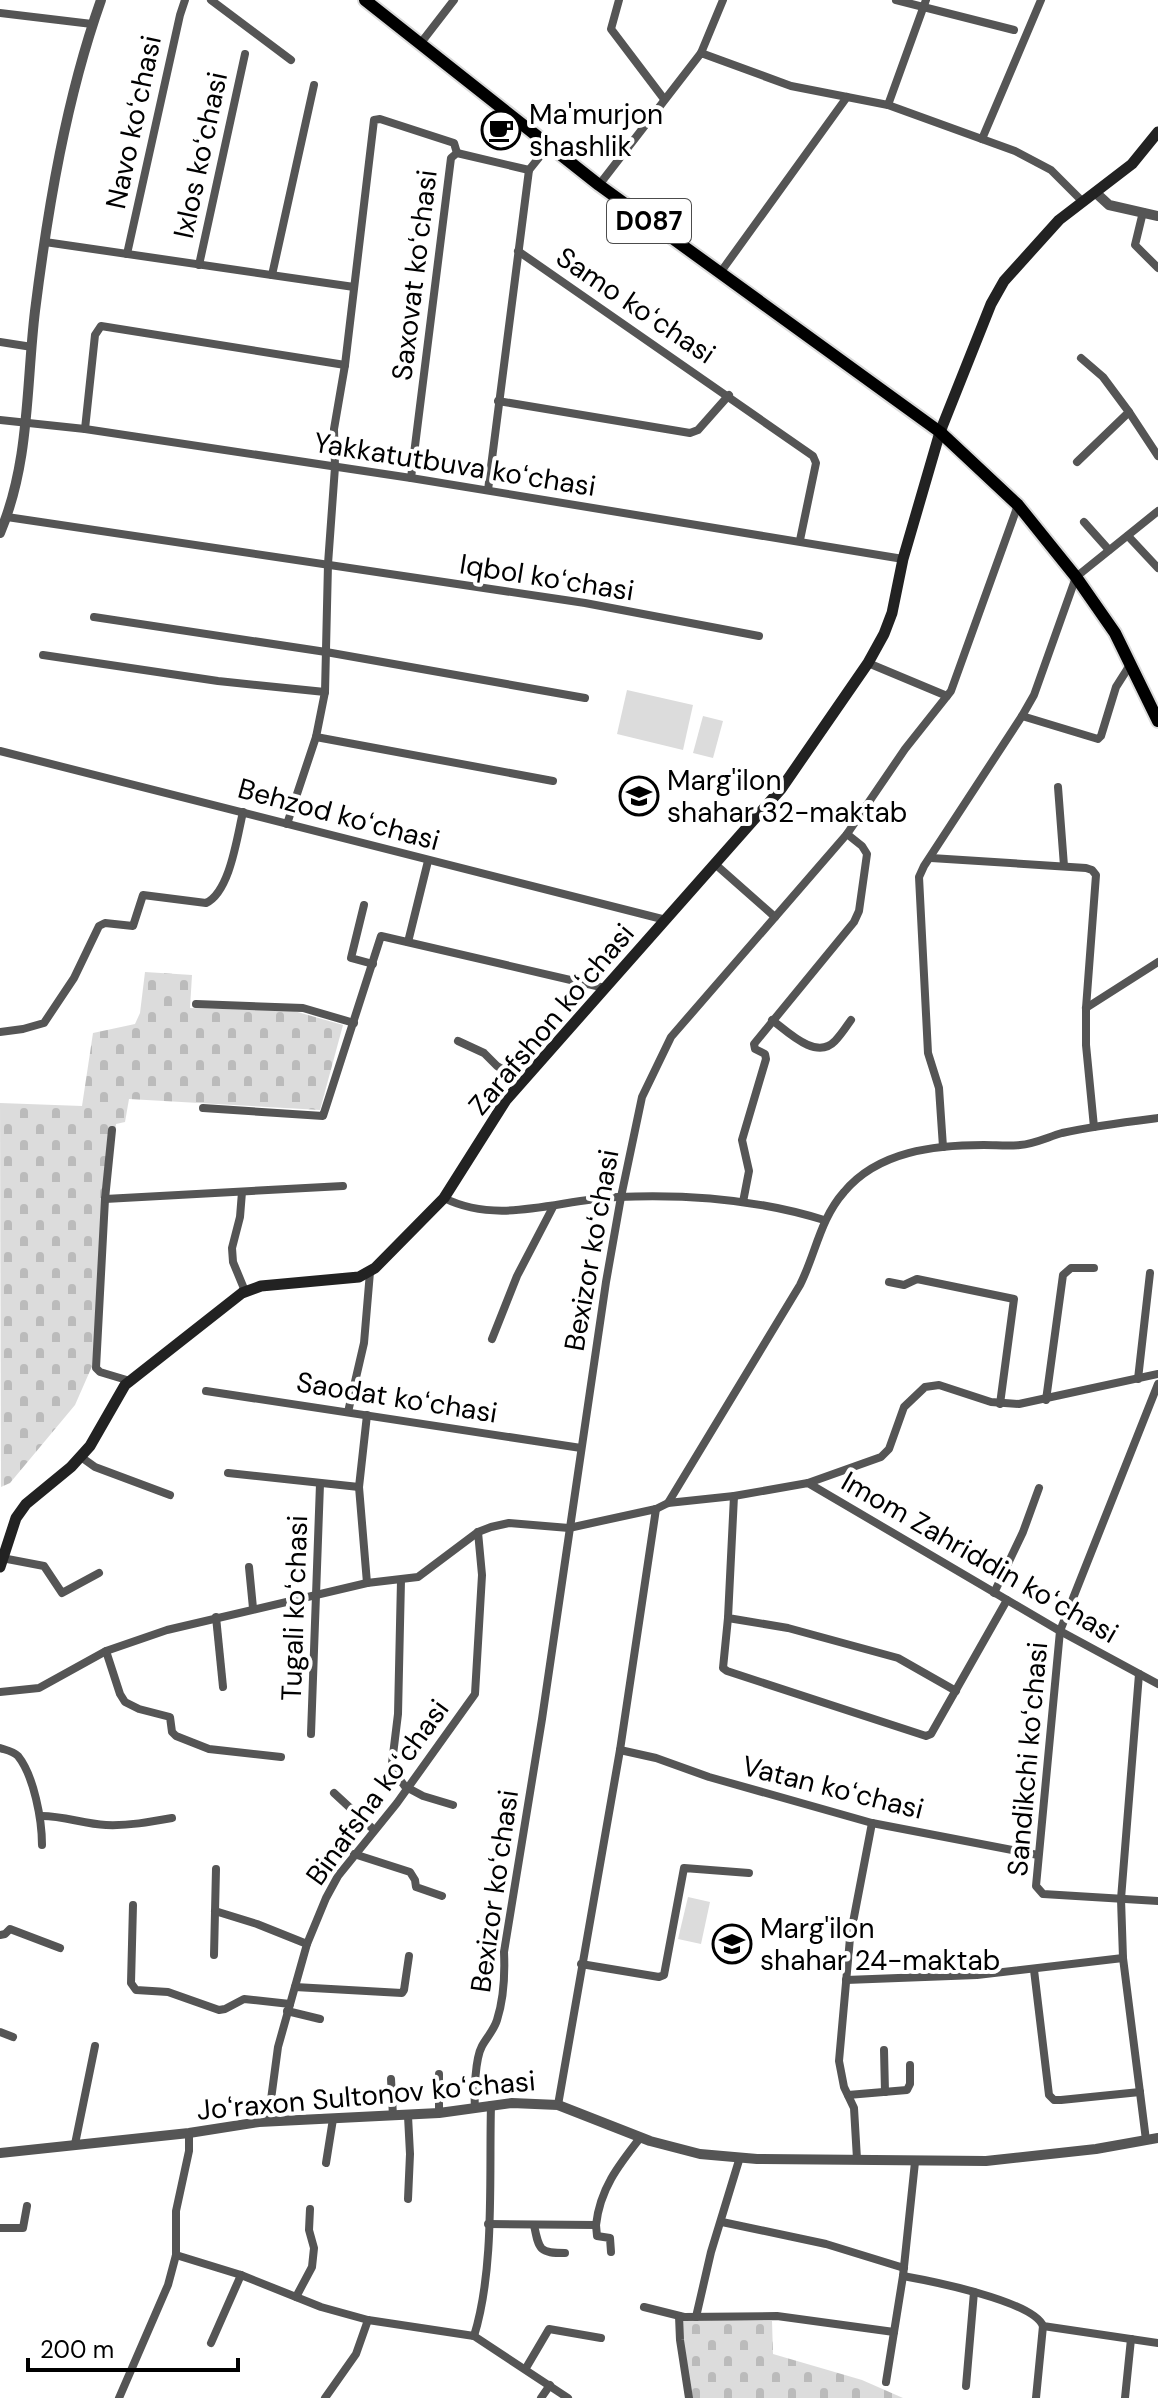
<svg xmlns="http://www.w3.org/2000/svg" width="1158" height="2398" font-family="'DM Sans',sans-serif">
<defs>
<pattern id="cemetery-stones" width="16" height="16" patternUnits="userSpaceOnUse" patternTransform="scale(2)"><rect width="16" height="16" fill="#dcdcdc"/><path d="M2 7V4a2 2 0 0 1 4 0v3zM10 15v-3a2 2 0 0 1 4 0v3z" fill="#bbb"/></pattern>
</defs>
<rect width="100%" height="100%" fill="#fff"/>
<g fill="#dcdcdc">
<polygon points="627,690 693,705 683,750 617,734"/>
<polygon points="703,716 723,721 713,758 693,753"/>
<polygon points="688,1897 710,1902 701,1944 678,1939"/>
</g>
<g fill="url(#cemetery-stones)">
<polygon points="145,972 192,975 190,1008 294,1011 343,1025 320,1110 129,1099 125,1122 116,1124 100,1271 93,1364 75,1405 10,1483 1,1487 0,1103 82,1106 93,1033 135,1024 140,1013"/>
<polygon points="681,2319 772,2321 773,2354 862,2380 903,2398 690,2398"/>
</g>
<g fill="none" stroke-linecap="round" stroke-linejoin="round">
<defs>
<polyline id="primary" points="365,0 599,185 940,432 1018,505 1076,577 1115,633 1158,721"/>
</defs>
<use href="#primary" stroke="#dbdbdb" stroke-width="16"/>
<g stroke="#555" stroke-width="8">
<polyline points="211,0 291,60"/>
<polyline points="619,0 611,29 664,99"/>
<polyline points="896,0 1014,30"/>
<polyline points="0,13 92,24"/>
<polyline points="420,44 454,0"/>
<polyline points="701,53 723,0"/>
<polyline points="888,105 1015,151 1051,170 1083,202"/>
<polyline points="982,139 1041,0"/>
<polyline points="599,185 701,53 791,86 888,105 926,0"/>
<polyline points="1143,212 1135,245 1158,268"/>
<polyline points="45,242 354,287"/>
<polyline points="518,251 813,456 816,463 800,540"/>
<polyline points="127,254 180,15 185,0"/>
<polyline points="199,265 245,54"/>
<polyline points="720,273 847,97"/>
<polyline points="272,275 314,85"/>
<polyline points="0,342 32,347"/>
<polyline points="498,401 690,433 698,430 729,395"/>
<polyline points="1129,412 1158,456"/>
<polyline points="0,420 85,429 411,478 903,559"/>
<polyline points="85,429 95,335 101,326 345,365"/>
<polyline points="1077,462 1129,412 1103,377 1081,358"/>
<polyline points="411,478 451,158 457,153 529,170"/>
<polyline points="488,490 529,170 549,145"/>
<polyline points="7,517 585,603 759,636"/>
<polyline points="1084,522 1109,550"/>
<polyline points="1128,536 1158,568"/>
<polyline points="94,617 326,652 585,698"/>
<polyline points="43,655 218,681 325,692"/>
<polyline points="868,663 947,696"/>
<polyline points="1022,716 1098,739 1101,736 1116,687 1130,665"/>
<polyline points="316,737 553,781"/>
<polyline points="0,751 666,920"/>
<polyline points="1058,787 1064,866"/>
<polyline points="287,824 316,737 325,692 328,564 335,467 334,429 345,365 374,120 380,119 454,143 457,153"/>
<polyline points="931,858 1086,868 1092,870 1096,875 1086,1008 1086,1045 1094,1127"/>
<polyline points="715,864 775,917"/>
<polyline points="364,905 351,958 373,964"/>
<polyline points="408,942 428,861"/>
<polyline points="196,1004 303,1008 354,1023"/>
<polyline points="1086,1008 1158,962"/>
<path d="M772 1020C787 1031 816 1061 835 1041 841 1035 846 1027 851 1020"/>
<path d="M0 1032 23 1029 44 1023 74 978 99 926 105 923 133 926 143 895 206 903C230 892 237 837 243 812"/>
<polyline points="458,1041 484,1053 497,1066 523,1081"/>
<polyline points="203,1108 323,1116 381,936 605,988"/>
<polyline points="112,1130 105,1199 96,1368 100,1372 130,1381"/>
<polyline points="943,1147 939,1088 928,1053 919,877 924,866 1022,716 1034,695 1076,577 1158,511"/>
<polyline points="242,1192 240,1217 232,1248 233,1262 245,1291"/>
<path d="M444 1198C500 1226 560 1199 618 1197 688 1194 757 1199 824 1220"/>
<polyline points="105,1199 343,1186"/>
<polyline points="743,1202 749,1171 742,1140 766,1059 765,1054 755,1049 754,1044 854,922 859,911 867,854 862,846 847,834"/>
<polyline points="889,1282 904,1285 917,1279 1014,1299 1000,1404"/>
<polyline points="492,1339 517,1276 553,1207"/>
<polyline points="1138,1379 1150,1273"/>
<polyline points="1158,1384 1060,1631 1036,1886 1043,1894 1158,1901"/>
<polyline points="206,1391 581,1448"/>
<polyline points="1046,1400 1063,1275 1071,1268 1094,1268"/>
<polyline points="348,1412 364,1343 370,1272"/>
<polyline points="81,1457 95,1467 170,1495"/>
<polyline points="228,1473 359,1487"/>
<polyline points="808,1483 881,1457 889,1449 904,1407 925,1387 939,1385 991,1402 1019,1404 1158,1374"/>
<polyline points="734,1496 728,1618 788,1628 898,1658 956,1691"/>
<path d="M668 1503 800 1285C816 1253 820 1219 844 1192 878 1151 935 1145 984 1145 996 1145 1009 1146 1020 1145 1034 1144 1048 1137 1062 1133 1093 1126 1126 1122 1158 1118"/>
<polyline points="2,1558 44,1566 62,1593 99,1573"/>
<polyline points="249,1567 253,1608"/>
<polyline points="401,1580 398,1714 392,1763 394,1772 407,1789"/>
<polyline points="367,1583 359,1487 367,1415"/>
<polyline points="994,1593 1023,1532 1039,1488"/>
<polyline points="216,1617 223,1687"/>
<polyline points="728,1618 723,1668 727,1671 926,1736 931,1734 1007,1600"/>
<polyline points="106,1651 120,1694 125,1702 139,1709 170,1717 172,1732 176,1736 209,1749 281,1757"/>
<polyline points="1139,1674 1121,1899 1123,1958 1146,2140"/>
<polyline points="0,1692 39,1688 106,1651 167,1630 367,1583 418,1577 478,1532 491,1527 509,1523 569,1528 656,1509 668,1503 734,1496 808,1483 1060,1631 1158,1684"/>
<polyline points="311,1734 320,1484"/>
<path d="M0 1748C6 1750 13 1751 18 1756 34 1776 42 1820 42 1845"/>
<polyline points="620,1750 656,1758 709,1777 872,1823 1038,1855"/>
<polyline points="408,1788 423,1796 453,1805"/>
<polyline points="334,1793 374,1830"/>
<path d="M42 1816C64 1816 84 1824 106 1825 128 1826 150 1822 172 1818"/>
<polyline points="354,1854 410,1872 415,1880 416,1887 442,1896"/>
<polyline points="133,1905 131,1983 136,1990 168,1992 219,2010 225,2009 244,1999 290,2004"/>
<polyline points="215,1911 257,1924 307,1944"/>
<polyline points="0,1935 5,1934 10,1929 60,1948"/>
<polyline points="214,1955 216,1869"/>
<polyline points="581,1964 659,1977 664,1975 684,1868 749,1873"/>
<polyline points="1034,1970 1049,2095 1054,2100 1061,2100 1140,2092"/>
<polyline points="846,1980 977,1975 1123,1958"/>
<polyline points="295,1987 402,1993 404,1990 409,1956"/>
<polyline points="287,2011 320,2019"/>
<polyline points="0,2032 13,2037"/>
<polyline points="884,2050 885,2092"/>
<polyline points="391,2079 393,2116"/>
<polyline points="848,2095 907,2090 910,2084 910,2065"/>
<polyline points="558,2105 620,1750 656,1509"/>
<path d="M475 2108C474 2093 475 2059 482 2046 487 2037 494 2030 497 2020 504 1998 505 1974 504 1952L542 1719 606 1282 621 1197 642 1097 671 1037 847 834 905 749 951 691 1018 505"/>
<polyline points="439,2113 439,2074"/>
<polyline points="268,2122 278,2047 307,1944 326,1898 338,1876 397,1803 475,1694 482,1575 478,1532"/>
<polyline points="75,2144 95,2046"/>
<polyline points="857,2159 854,2108 844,2087 839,2061 850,1938 872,1823"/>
<polyline points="326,2163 333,2119"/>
<polyline points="408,2199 410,2154 408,2116"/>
<polyline points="722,2222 826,2244 904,2268"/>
<path d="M488 2224 596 2225C600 2189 618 2166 640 2138"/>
<path d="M534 2225C539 2250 539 2253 565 2253"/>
<polyline points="596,2225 597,2236 610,2238 611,2252"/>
<polyline points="0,2228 23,2228 27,2206"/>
<polyline points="176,2255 241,2275 321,2307 368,2320 474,2336 568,2398"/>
<path d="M903 2276C931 2281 1033 2301 1043 2326L1158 2343"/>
<polyline points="296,2297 312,2267 314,2248 309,2230 310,2209"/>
<polyline points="644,2307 684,2317 777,2316 894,2332"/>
<polyline points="679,2316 680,2340 689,2398"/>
<polyline points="696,2317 711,2252 740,2157"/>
<path d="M474 2336C495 2269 489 2176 491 2105"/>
<polyline points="211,2343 241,2275"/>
<polyline points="526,2368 549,2329 601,2338"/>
<polyline points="886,2382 903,2276 915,2162"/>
<polyline points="966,2386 974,2292"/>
<polyline points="119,2398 168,2285 176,2255 176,2211 189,2151 189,2133"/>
<polyline points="325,2398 356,2354 368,2320"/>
<polyline points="541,2398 550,2385"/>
<polyline points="1036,2398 1043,2326"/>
<polyline points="1125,2398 1131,2339"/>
</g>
<g stroke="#555" stroke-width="10">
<polyline points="1096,193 1109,205 1158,216"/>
<path d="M0 533C30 462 26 386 35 311 48 207 66 99 101 0"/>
<polyline points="0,2153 189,2133 259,2122 439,2113 512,2103 558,2105 650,2141 700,2154 757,2159 986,2161 1096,2149 1158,2138"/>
</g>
<polyline stroke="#222" stroke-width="11" points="0,1567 16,1518 26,1504 71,1467 90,1446 125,1385 242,1293 261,1286 359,1277 375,1268 444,1198 506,1100 781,789 868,663 884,634 892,613 903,559 940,432 991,304 1004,281 1059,220 1132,164 1158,132"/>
<use href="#primary" stroke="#000" stroke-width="12"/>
</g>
<defs>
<symbol id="cafe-ring" viewBox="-11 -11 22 22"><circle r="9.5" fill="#fff" stroke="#000" stroke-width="1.5"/><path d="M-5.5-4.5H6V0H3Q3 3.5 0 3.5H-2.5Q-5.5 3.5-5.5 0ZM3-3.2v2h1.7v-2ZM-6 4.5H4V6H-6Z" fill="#000"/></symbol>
<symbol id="school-ring" viewBox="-11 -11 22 22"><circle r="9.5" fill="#fff" stroke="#000" stroke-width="1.5"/><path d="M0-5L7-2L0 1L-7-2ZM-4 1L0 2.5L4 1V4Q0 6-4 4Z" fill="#000"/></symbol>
</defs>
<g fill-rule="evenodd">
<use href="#cafe-ring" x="479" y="108" width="44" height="44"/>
<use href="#school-ring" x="617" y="774" width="44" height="44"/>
<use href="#school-ring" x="710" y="1922" width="44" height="44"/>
</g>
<g text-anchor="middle" stroke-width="8" stroke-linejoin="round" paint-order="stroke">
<rect fill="#fff" stroke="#4c4c4c" stroke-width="2" x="607" y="199" width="84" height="44" rx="6"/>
<g font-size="26" font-weight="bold" fill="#000">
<text x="649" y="230">D087</text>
</g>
<g font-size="28" fill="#000" stroke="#fff" text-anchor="start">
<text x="529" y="124">Ma'murjon<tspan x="529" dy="32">shashlik</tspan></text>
<text x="667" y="790">Marg'ilon<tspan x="667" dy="32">shahar 32-maktab</tspan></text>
<text x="760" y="1938">Marg'ilon<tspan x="760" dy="32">shahar 24-maktab</tspan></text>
</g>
<g font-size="28" fill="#000" stroke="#fff">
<text transform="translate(133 122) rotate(-78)" y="10">Navo koʻchasi</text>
<text transform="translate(200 155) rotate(-78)" y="10">Ixlos koʻchasi</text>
<text transform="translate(414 275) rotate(-83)" y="10">Saxovat koʻchasi</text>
<text transform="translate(636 305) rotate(34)" y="10">Samo koʻchasi</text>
<text transform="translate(455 464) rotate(9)" y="10">Yakkatutbuva koʻchasi</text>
<text transform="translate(547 577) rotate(9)" y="10">Iqbol koʻchasi</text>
<text transform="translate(339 814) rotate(15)" y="10">Behzod koʻchasi</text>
<text transform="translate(551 1019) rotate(-50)" y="10">Zarafshon koʻchasi</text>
<text transform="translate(591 1250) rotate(-80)" y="10">Bexizor koʻchasi</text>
<text transform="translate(397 1397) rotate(9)" y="10">Saodat koʻchasi</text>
<text transform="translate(980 1557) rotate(30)" y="10">Imom Zahriddin koʻchasi</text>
<text transform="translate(294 1608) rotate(-88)" y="10">Tugali koʻchasi</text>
<text transform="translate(1027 1759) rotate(-85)" y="10">Sandikchi koʻchasi</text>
<text transform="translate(833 1787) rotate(14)" y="10">Vatan koʻchasi</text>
<text transform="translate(377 1792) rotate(-54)" y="10">Binafsha koʻchasi</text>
<text transform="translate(494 1891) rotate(-82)" y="10">Bexizor koʻchasi</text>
<text transform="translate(366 2095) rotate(-5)" y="10">Joʻraxon Sultonov koʻchasi</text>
</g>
</g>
<path d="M28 2358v12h210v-12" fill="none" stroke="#000000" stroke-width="4"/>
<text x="40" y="2358" font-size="24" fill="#000000" stroke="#ffffff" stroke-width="6" paint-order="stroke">200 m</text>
</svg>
